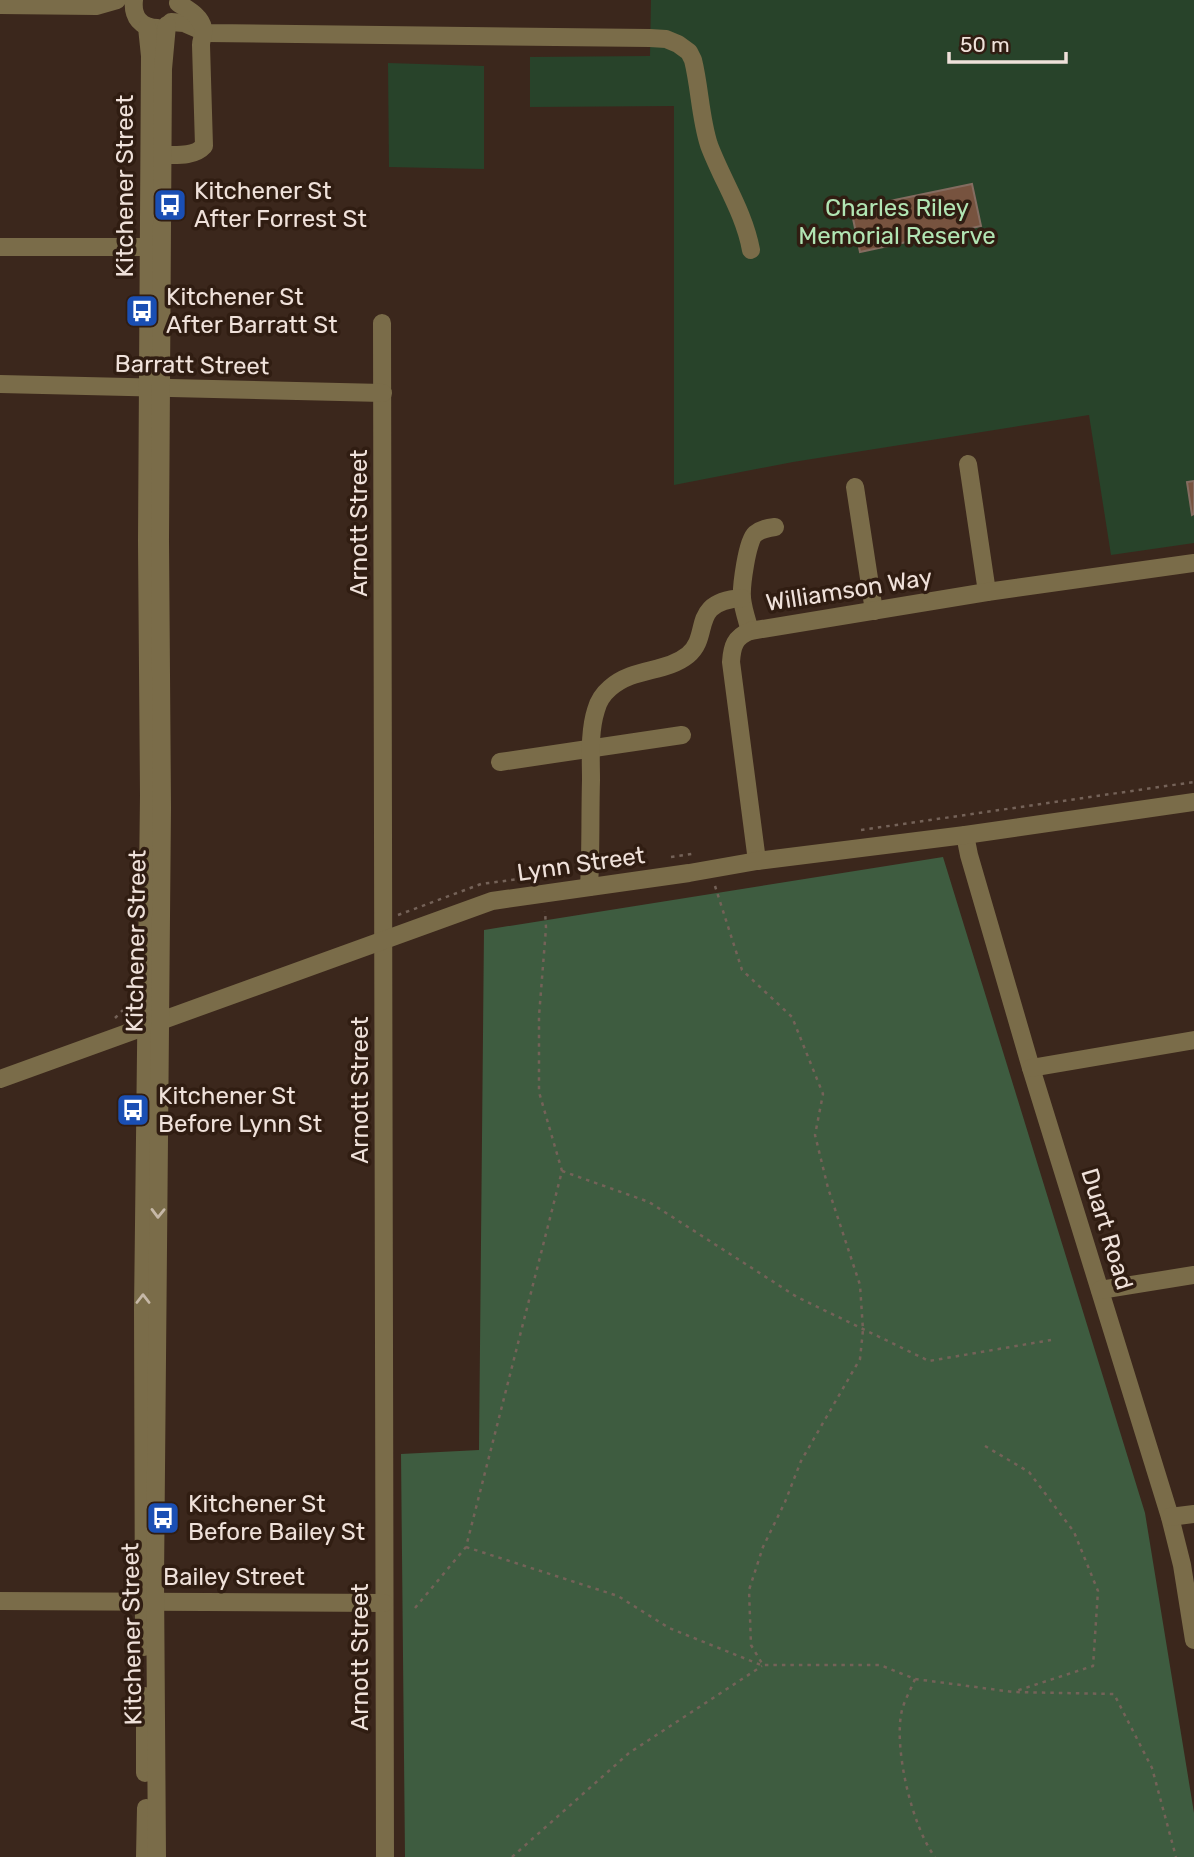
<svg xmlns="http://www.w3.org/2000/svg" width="1194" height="1857" font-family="Rubik,sans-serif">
<rect width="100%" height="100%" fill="#3b271c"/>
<g fill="#28432a">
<polygon points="651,0 1194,0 1194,543 1111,555 1089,415 793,462 674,485 674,106 530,107 530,57 650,56"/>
<polygon points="388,63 484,66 484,169 389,167"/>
</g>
<polygon fill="#3e5c40" points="943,857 1145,1513 1194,1813 1194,1857 405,1857 401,1454 479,1450 484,930"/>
<g fill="#77533f" stroke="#846c60" stroke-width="2">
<polygon points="972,184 981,226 860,252 851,209"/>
<polygon points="1194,481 1194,514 1192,515 1187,482"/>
</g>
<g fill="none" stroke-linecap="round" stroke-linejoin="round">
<g stroke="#746258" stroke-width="2.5" stroke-dasharray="3.5 5" stroke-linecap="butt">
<polyline points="861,830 1194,782"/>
<polyline points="671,857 692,854"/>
<polyline points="715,886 742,970 792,1017 823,1094 815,1135 828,1188 860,1285 863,1330 860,1359 801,1461 785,1502 763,1547 749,1590 751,1645 763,1665 880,1665 915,1679 1013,1692 1114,1694 1152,1768 1176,1857"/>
<polyline points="398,915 481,884 519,879"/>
<polyline points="115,1018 130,1003"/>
<polyline points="562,1171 649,1202 797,1297 929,1361 1051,1340"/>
<polyline points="985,1446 1029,1472 1074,1532 1098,1591 1093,1666 1016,1691"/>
<polyline points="466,1547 618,1596 669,1628 761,1665"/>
<polyline points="415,1608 466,1547 562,1171 539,1092 539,1016 546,928 545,911"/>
<path d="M915 1679C911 1689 905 1699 902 1710 893 1747 912 1827 935 1857"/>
<polyline points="512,1857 629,1753 762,1666"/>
</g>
<g stroke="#7a6c49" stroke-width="18">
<path d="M134 0C132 17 141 28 158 28"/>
<polyline points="0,5 96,6 117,0"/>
<path d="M171 22 184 23 207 33 650 38 666 39 678 44 689 52 693 60C700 88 700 117 709 145 722 180 744 212 751 250"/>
<path d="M163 155C176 155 194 157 204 146L201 45C201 39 205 33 203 28 201 16 187 9 178 3"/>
<polyline points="0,247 161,247"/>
<polyline points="382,323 385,1857"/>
<polyline points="0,384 383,393"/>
<polyline points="968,464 987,592"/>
<polyline points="855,487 874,611"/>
<path d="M750 631C747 620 743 609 742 598 741 587 747 541 755 534 761 529 768 528 775 527"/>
<polyline points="500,762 682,735"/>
<polyline points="965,835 969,855 1031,1068 1170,1517 1182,1565 1194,1640"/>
<path d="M757 861 731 662C732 646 735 637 750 631L987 592 1194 563"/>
<path d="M589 887C591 852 590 816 591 780 591 758 589 732 596 710 598 702 603 694 610 688 634 667 666 673 688 655 712 635 688 602 742 598"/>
<polyline points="1031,1068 1194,1040"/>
<polyline points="0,1079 492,901 689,873 757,861 965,835 1194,802"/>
<polyline points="1100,1290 1194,1275"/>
<polyline points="1170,1517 1194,1514"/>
<polyline points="0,1601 384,1603"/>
<polyline points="144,1647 143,1310 149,795 147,541 150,56 147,27"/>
<polyline points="145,1696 145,1773"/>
<polyline points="145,1857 146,1808"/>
<polyline points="157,1857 155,1580 162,807 160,540 163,69 167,25"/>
</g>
</g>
<defs><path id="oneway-chevron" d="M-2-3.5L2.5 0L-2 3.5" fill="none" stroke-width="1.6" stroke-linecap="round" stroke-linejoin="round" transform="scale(1.75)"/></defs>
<g stroke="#c6b8a7">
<use href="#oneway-chevron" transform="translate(158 1213) rotate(91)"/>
<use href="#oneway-chevron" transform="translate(143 1299) rotate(-90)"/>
</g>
<defs>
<symbol id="bus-square" viewBox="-11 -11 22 22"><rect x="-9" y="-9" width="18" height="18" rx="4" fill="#1a4fb4" stroke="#301d12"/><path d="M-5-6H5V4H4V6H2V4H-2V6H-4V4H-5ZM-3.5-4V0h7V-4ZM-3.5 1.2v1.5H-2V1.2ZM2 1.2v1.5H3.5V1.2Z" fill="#fff"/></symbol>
</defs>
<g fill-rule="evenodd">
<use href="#bus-square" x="151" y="186" width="38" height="38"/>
<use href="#bus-square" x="123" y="292" width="38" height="38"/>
<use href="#bus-square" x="114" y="1091" width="38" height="38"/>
<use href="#bus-square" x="144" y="1499" width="38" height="38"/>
</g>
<g text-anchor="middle" stroke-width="7" stroke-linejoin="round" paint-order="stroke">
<g font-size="24" fill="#efe1da" stroke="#301d12">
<text transform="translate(125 186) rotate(-90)" y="8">Kitchener Street</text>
<text transform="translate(192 365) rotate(1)" y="8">Barratt Street</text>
<text transform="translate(359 523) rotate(-90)" y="8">Arnott Street</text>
<text transform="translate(849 590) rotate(-9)" y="8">Williamson Way</text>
<text transform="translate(581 864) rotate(-8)" y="8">Lynn Street</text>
<text transform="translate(136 941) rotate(-89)" y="8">Kitchener Street</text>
<text transform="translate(360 1090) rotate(-90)" y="8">Arnott Street</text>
<text transform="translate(1107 1229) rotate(73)" y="8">Duart Road</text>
<text x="234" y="1585">Bailey Street</text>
<text transform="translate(132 1634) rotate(-91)" y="8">Kitchener Street</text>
<text transform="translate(360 1657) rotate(-90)" y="8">Arnott Street</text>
</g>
<g font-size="24" fill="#efe1da" stroke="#301d12" text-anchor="start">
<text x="194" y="199">Kitchener St<tspan x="194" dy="28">After Forrest St</tspan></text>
<text x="166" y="305">Kitchener St<tspan x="166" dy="28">After Barratt St</tspan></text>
<text x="158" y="1104">Kitchener St<tspan x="158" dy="28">Before Lynn St</tspan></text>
<text x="188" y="1512">Kitchener St<tspan x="188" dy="28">Before Bailey St</tspan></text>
</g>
<g font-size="24" fill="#b1e5b3" stroke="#301d12">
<text x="897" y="216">Charles Riley<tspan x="897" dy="28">Memorial Reserve</tspan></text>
</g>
</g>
<path d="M949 52v10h117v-10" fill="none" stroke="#efe1da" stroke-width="3.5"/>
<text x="960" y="52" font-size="21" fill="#efe1da" stroke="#301d12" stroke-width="5" paint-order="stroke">50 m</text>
</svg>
